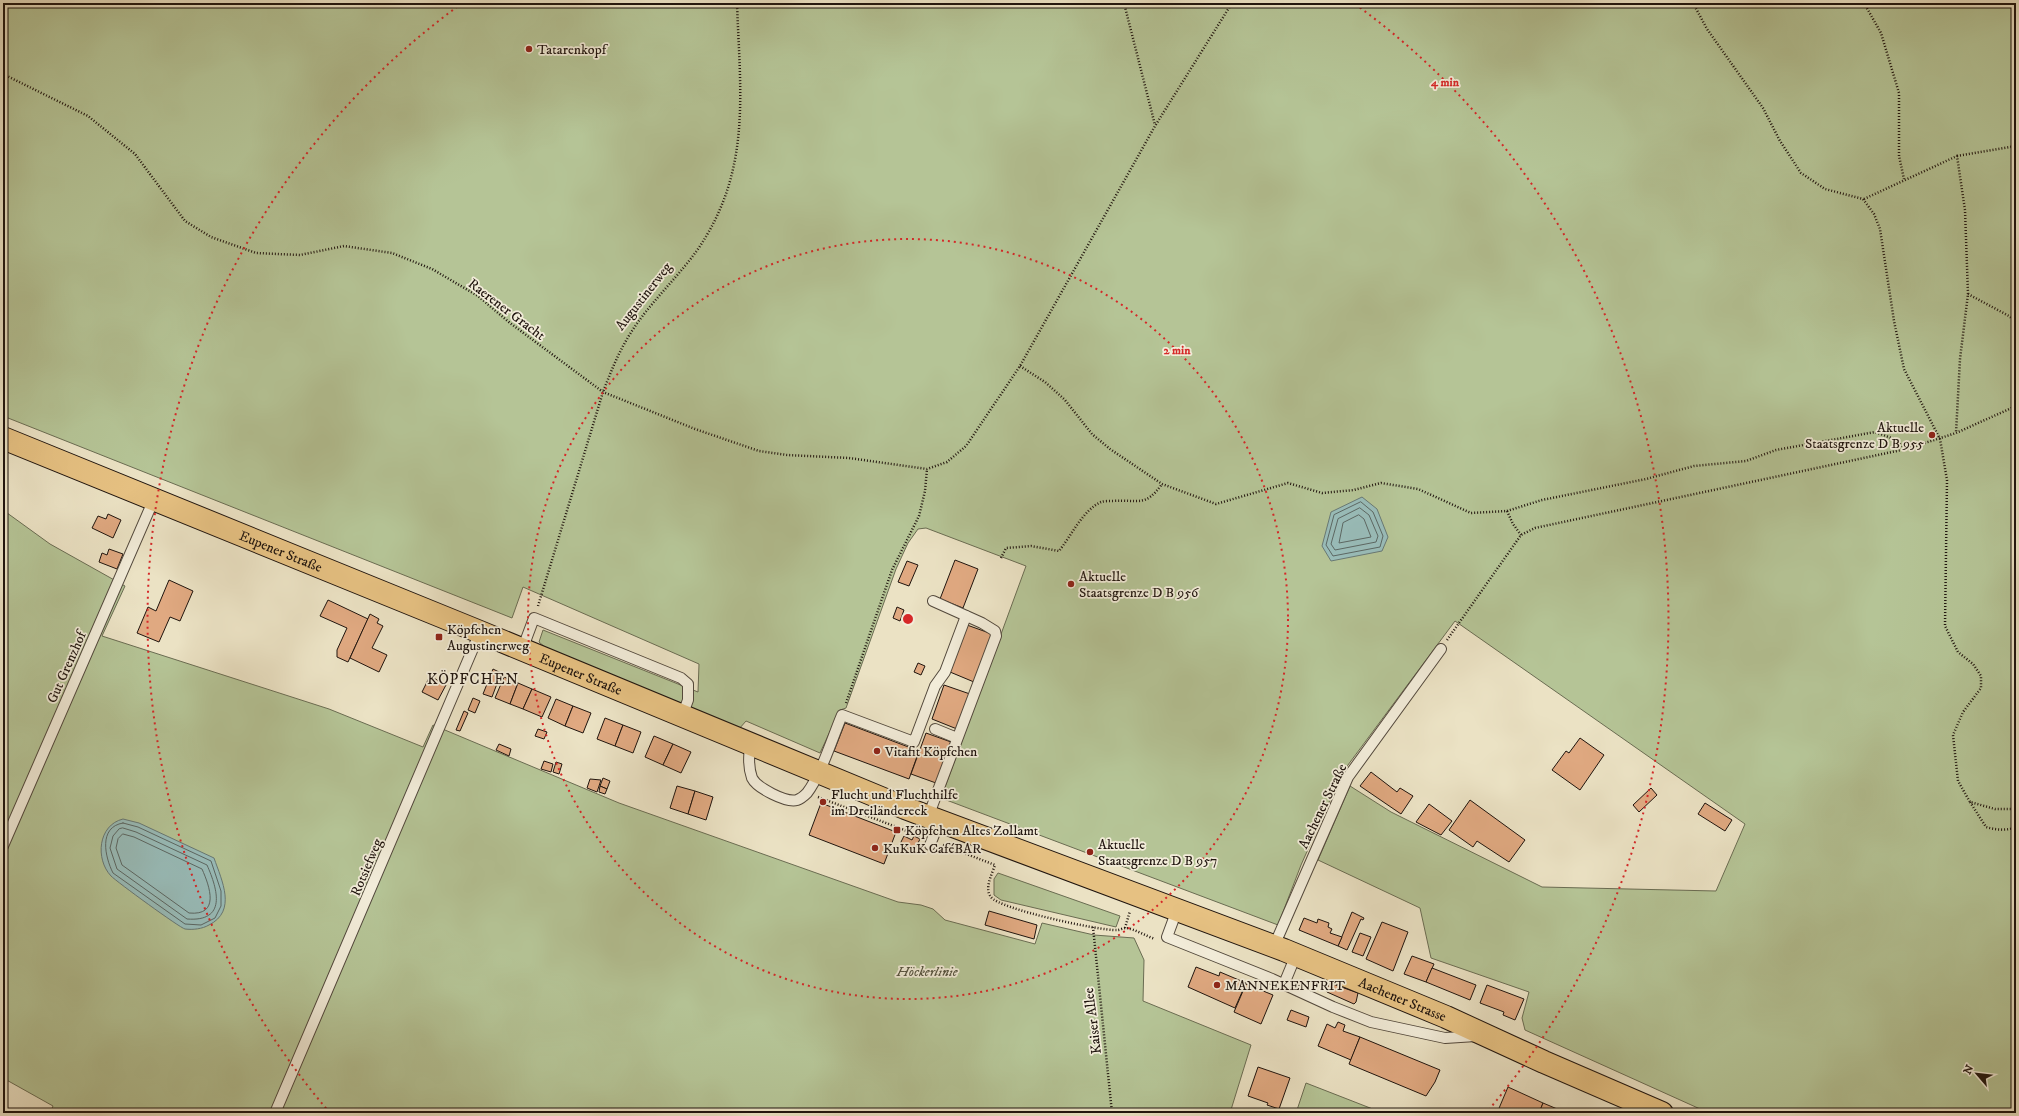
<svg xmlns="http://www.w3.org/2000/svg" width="2019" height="1116" font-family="'IM FELL DW Pica',serif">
<rect width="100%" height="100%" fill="#ebe2c4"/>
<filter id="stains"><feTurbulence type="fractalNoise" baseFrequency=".005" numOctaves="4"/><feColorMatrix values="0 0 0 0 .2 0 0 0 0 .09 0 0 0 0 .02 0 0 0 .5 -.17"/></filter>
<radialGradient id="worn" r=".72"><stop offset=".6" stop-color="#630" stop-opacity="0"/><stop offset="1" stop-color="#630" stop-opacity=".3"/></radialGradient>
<g fill="#b5c496" stroke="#6a6c52">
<polygon points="3,3 2016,3 2016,1113 1709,1113 1525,1030 1522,1018 1529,992 1431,958 1420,908 1318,860 1350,786 1391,812 1542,887 1716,891 1745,824 1455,621 1342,773 1301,865 1278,925 941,798 1026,566 926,528 918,529 908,543 896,569 846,708 840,710 820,753 746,721 739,729 546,648 539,642 543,630 698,692 699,664 523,587 512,618 3,416"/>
<polygon points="3,510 50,544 125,586 102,636 329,709 423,747 433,725 619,803 898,902 921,905 933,909 945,920 1035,944 1042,923 1094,935 1134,938 1144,960 1143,1001 1251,1045 1230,1113 50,1113 53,1106 3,1078"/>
<polygon points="998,873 1120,916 1116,927 1001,900 994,895 994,879"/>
<polygon points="1306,1083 1383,1113 1296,1113"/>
</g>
<g fill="#99bdba" stroke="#687975">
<polygon points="1362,497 1377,509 1388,537 1382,551 1331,561 1322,546 1331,512"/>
<path d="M123 819 139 823 214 858C222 881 237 911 209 925 202 929 193 930 185 929 180 928 117 882 111 876 95 859 98 825 123 819Z"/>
</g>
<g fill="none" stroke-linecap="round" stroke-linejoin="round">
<g stroke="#5c6864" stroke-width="1">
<polygon points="1361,502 1373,512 1383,536 1380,547 1333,556 1326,545 1334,515"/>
<polygon points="1360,508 1369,515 1378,536 1376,542 1335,550 1331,544 1338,519"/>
<polygon points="1359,515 1364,519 1371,537 1339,543 1343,523"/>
<path d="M123 823 138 827 211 861 221 891V906L215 918 201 925 185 924 113 873C105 857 98 827 123 823Z"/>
<path d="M123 828 136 832 207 865C218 890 227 922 187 919L117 869 110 848 113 836 119 829Z"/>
<path d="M123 834 134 837 202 869C210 887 220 916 189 913L122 865 116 848 118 839Z"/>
</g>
</g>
<g fill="#e0a981" stroke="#1f140e">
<polygon points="108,514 121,520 113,538 92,528 98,516 106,519"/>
<polygon points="109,549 123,554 117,569 99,562 102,553 107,555"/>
<polygon points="955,560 978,569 963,608 940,599"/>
<polygon points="907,561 918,565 909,586 898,582"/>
<polygon points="169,580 193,591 180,621 170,617 159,642 137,633 148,607 156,611"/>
<polygon points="328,600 368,619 348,662 337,657 337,650 347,628 320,616"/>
<polygon points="897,607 904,610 900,621 893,618"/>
<polygon points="370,614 379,619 377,623 383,626 372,648 387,655 379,672 350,658"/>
<polygon points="967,625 992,634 974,682 950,672"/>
<polygon points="918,663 925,666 921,675 914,672"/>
<polygon points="493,669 501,673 492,697 483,694"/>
<polygon points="430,676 446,685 438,700 422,692"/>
<polygon points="504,677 518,683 510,704 495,698"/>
<polygon points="518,683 532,689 523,709 510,704"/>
<polygon points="944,685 970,694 957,729 932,719"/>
<polygon points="532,689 551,697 542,717 523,709"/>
<polygon points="473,698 480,701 475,713 468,710"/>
<polygon points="556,699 573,706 565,726 548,718"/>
<polygon points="573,706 591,713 583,733 565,726"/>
<polygon points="464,711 468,713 460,731 456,730"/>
<polygon points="605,718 623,725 615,746 597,739"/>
<polygon points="845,723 919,751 909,779 834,751"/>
<polygon points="623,725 641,732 633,753 615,746"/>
<polygon points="538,729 547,732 544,739 535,736"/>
<polygon points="926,733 951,742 936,783 911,774"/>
<polygon points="654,736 673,744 663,765 645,757"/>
<polygon points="1580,738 1604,755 1580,790 1552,770 1566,751 1569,753"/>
<polygon points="499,744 511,749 509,756 496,750"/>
<polygon points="673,744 691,752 681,773 663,765"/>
<polygon points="544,761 553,764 551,772 541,769"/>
<polygon points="556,762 562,764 559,774 553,772"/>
<polygon points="1371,772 1397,792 1400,788 1413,796 1401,814 1360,786"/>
<polygon points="603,778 610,781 607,789 600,786"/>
<polygon points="590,779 601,780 597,792 587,788"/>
<polygon points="600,786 607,789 605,794 599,792"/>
<polygon points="677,786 695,791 688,814 670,808"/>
<polygon points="1651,788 1657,795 1639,812 1633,805"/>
<polygon points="695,791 713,797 706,820 688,814"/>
<polygon points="1470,800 1525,840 1509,862 1477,841 1473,847 1449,830"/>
<polygon points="821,803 896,832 884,864 809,835"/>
<polygon points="1705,803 1732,820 1725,831 1698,814"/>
<polygon points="1429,804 1452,821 1441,835 1416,822"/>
<polygon points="904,836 912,840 914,836 920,839 914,851 911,850 909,853 906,851 907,848 900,844"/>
<polygon points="989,911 1037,925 1034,939 985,925"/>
<polygon points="1352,912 1364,918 1363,920 1361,919 1347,950 1338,946"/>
<polygon points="1304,918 1317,923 1318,919 1329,923 1328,927 1332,929 1330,933 1342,937 1338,946 1299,930"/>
<polygon points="1382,922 1408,932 1393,971 1366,959"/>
<polygon points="1360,933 1371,937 1363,956 1352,952"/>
<polygon points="1412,956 1434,964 1426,982 1404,974"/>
<polygon points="1196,967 1219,976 1220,972 1246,983 1235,1008 1188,987"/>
<polygon points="1432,968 1476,985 1470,1000 1426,982"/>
<polygon points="1330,983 1358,993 1356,1002 1354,1004 1327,992 1326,990"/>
<polygon points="1246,984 1273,995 1261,1024 1234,1012"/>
<polygon points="1487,985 1524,999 1515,1020 1503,1015 1504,1012 1480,1003"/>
<polygon points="1291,1010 1309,1017 1306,1027 1287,1020"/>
<polygon points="1338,1022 1345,1025 1343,1031 1360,1037 1351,1060 1318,1046 1327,1024 1335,1028"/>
<polygon points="1360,1037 1440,1070 1435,1082 1426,1096 1349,1064"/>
<polygon points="1258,1067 1290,1078 1279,1109 1267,1105 1268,1103 1248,1096"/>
<polygon points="1508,1087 1543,1103 1539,1113 1497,1113"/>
<polygon points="1543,1103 1562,1111 1562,1113 1539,1113"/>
</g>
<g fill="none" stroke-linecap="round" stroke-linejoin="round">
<defs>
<g id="service">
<polyline points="522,650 534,618 681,678 688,684 688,700 682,716"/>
<polyline points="935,729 957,738"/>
<path d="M750 745C749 756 748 767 752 778 757 788 786 803 797 800 800 799 805 795 807 793 821 775 833 736 842 715L914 742 935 686 945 672 966 616"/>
<polyline points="928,817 996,636 995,631 982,623 933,601"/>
<polyline points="930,845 939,822"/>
<polyline points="3,846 154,499"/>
<polyline points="1177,910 1167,937 1272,979 1333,1007 1371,1022 1445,1038 1476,1036"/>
<polyline points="1274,946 1348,777 1441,649"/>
<polyline points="1284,984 1296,955"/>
<polyline points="275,1113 480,632"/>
</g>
<g id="primary">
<path id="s1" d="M3 438 480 632 905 808 1284 950 1446 1017 1544 1062 1662 1113"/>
</g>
</defs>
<use href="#service" stroke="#52483c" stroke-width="12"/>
<use href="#primary" stroke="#1f140e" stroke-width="24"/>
<g stroke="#1f140e" stroke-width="2.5" stroke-dasharray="1 2" stroke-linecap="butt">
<polyline points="1124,3 1155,125"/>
<polyline points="1693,3 1707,29 1763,108 1780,141 1801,173 1825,189 1863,199 1874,214 1880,229 1894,321 1904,369 1940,439 1947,480 1945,626 1958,652 1973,664 1981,676 1981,688 1963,712 1953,735 1958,781 1970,802 1995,809 2016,809"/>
<polyline points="1864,3 1881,33 1899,93 1899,156 1904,179"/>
<polyline points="3,74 88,116 135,154 185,221 211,237 256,253 300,255 344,246 392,253 432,269 478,296 510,323 603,392 695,429 759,451 787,455 849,458 927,469 947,462 966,446 1020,366 1155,126 1232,3"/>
<polyline points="1957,156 2016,146"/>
<polyline points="1864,199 1957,156 1965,210 1968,294 1960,359 1956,433"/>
<polyline points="1968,294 2009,316 2016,322"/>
<polyline points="1020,366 1045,382 1065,400 1092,434 1110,449 1162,484 1216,504 1288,483 1322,493 1354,490 1381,483 1418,489 1471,513 1507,511 1513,524 1521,535"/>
<polyline points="1507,511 1542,500 1646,479 1694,466 1746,461 1776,450 1875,432 1894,439 1906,449"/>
<path d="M1001 558 1006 548 1031 546 1059 551C1071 536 1083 510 1101 502 1104 501 1109 501 1113 501 1138 499 1145 508 1162 484"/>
<path d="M538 606 603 392C610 374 617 356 627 339 646 306 676 280 698 249 752 170 740 93 737 3"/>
<polyline points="1447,640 1521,535 1535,528 1906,449 1956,433 2016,406"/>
<polyline points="846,703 892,570 919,516 925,491 927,469"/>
<polyline points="818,797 920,836"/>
<path d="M1970 802 1986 827C1996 830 2007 831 2016 827"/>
<path d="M943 845 995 865C992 874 984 889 991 897 999 909 1100 931 1117 930 1120 930 1123 928 1126 928 1135 929 1146 936 1155 939"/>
<polyline points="1093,927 1112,1113"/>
<polyline points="1125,928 1130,911"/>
</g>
<use href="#service" stroke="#f2ecd9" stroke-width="10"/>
<use href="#primary" stroke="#e6c182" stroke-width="22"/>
</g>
<g fill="none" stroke="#d62828" stroke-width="2" stroke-dasharray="2 4">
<circle cx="908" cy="619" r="380"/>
<path d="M330 1113A760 760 0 0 1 461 4M1355 4A760 760 0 0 1 1486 1113"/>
</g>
<g fill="#8f2418" stroke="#f2ecd9" stroke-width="1.5">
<circle cx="529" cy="49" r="4"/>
<circle cx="1932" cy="435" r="4"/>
<circle cx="1071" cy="584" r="4"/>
<rect x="435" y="633" width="8" height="8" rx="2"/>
<circle cx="877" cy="751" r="4"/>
<circle cx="823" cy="802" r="4"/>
<rect x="893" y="826" width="8" height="8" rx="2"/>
<circle cx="875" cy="848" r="4"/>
<circle cx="1090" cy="852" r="4"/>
<circle cx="1217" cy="985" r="4"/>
</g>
<g text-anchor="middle" stroke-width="3.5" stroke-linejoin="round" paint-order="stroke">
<g font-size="14" fill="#1f140e" stroke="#f2ecd9" text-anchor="start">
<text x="537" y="54">Tatarenkopf</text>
<text x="1924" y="432" text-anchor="end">Aktuelle<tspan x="1924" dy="16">Staatsgrenze D B 955</tspan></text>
<text x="1079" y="581">Aktuelle<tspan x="1079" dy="16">Staatsgrenze D B 956</tspan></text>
<text x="447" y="634">Köpfchen<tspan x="447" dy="16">Augustinerweg</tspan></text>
<text x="885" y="756">Vitafit Köpfchen</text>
<text x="831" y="799">Flucht und Fluchthilfe<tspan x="831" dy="16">im Dreiländereck</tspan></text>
<text x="905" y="835">Köpfchen Altes Zollamt</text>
<text x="1098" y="849">Aktuelle<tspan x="1098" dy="16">Staatsgrenze D B 957</tspan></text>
<text x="883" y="853">KuKuK CaféBAR</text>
<text x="1225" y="990">MANNEKENFRIT</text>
</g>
<g font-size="14" fill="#1f140e" stroke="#f2ecd9">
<text transform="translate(643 296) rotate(-52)" y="5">Augustinerweg</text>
<text transform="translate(507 309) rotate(37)" y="5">Raerener Gracht</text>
<text dy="5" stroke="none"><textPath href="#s1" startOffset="300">Eupener Straße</textPath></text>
<text transform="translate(66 667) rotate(-66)" y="5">Gut Grenzhof</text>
<text dy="5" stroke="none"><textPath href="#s1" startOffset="624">Eupener Straße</textPath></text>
<text transform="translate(1322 806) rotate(-64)" y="5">Aachener Straße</text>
<text transform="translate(366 867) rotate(-67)" y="5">Rotsiefweg</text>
<text dy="5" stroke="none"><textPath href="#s1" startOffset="1508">Aachener Strasse</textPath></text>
<text transform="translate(1092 1021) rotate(-97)" y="5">Kaiser Allee</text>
</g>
<g font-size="14" font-style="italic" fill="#54523e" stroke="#f2ecd9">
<text x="927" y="976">Höckerlinie</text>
</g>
<g font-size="15" letter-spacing="1" fill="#1f140e" stroke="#f2ecd9">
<text x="473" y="684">KÖPFCHEN</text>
</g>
</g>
<circle cx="908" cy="619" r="6" fill="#d62828" stroke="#f2ecd9" stroke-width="2"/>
<g font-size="12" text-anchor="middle" font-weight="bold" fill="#d62828" stroke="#f2ecd9" stroke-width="3.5" stroke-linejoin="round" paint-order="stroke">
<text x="1445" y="86">4 min</text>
<text x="1177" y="354">2 min</text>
</g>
<rect width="2019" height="1116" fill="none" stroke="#ebe2c4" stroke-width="16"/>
<rect x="4" y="4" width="2011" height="1108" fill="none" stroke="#1f140e" stroke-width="2"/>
<rect x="8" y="8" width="2003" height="1100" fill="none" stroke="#1f140e"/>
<g transform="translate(1977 1074) rotate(298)" stroke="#f2ecd9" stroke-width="3" paint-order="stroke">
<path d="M0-3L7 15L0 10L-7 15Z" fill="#1f140e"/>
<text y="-6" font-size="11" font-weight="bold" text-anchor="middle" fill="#1f140e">N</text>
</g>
<rect width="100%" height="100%" filter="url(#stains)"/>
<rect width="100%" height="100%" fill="url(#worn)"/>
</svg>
